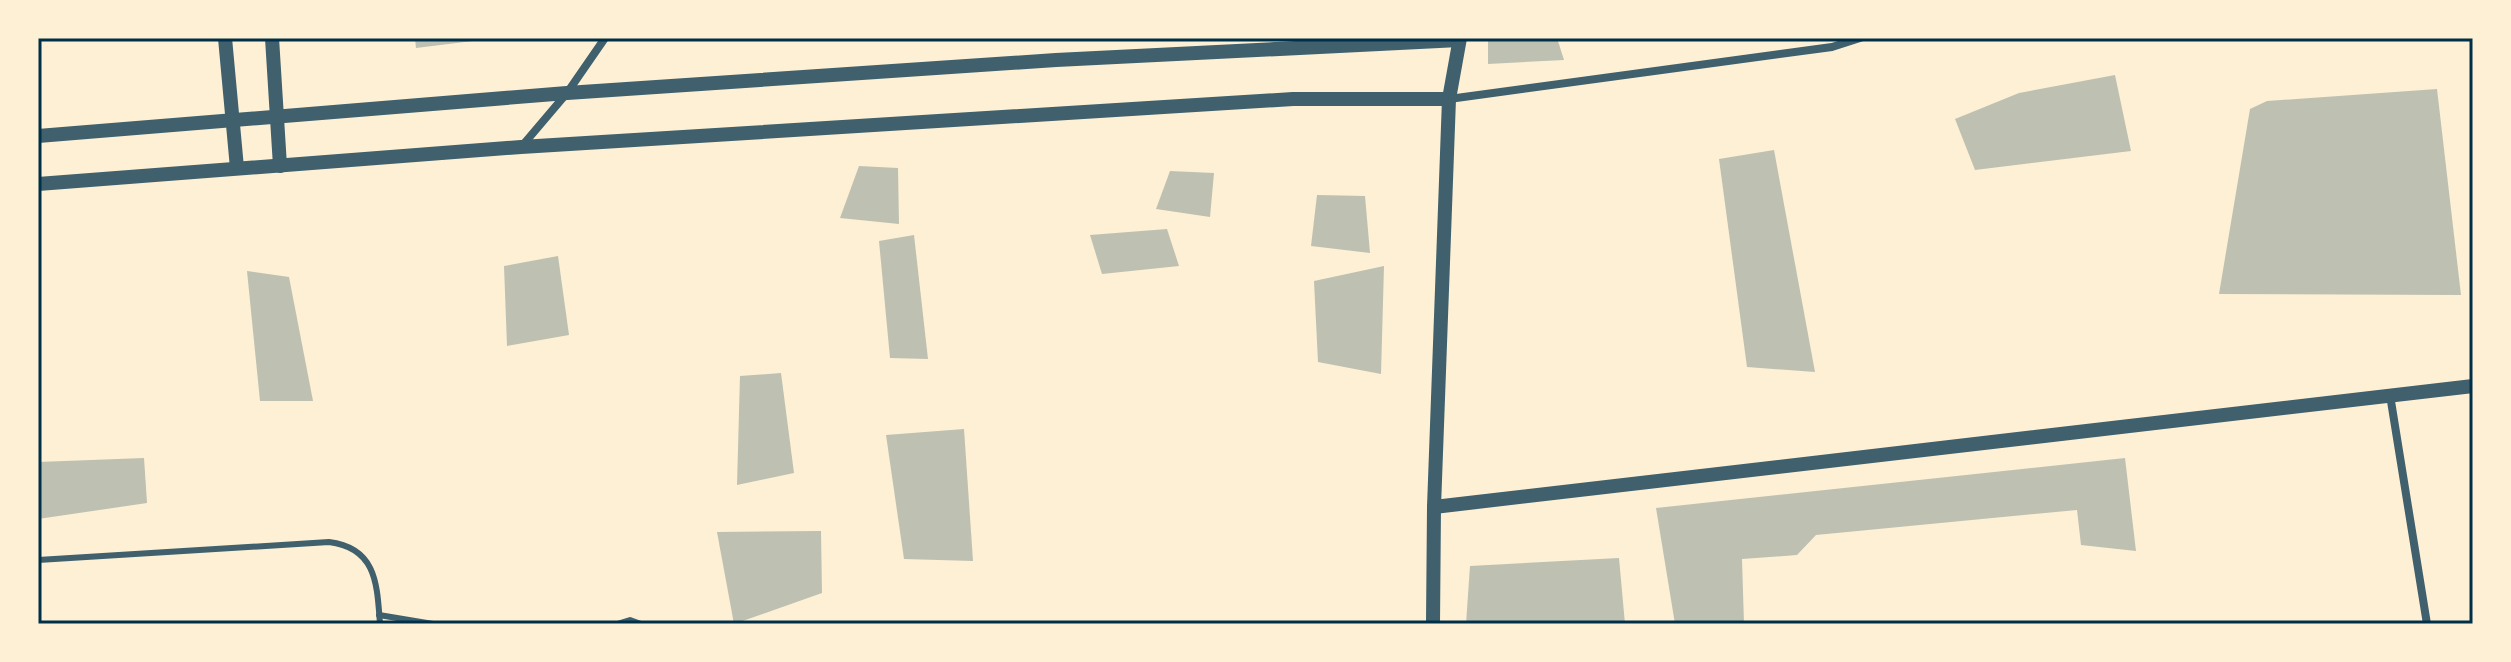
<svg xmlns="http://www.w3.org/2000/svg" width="2511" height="662" font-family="'Archivo Narrow',sans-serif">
<rect width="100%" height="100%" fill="#fdf0d5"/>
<g fill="#bec0b2">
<polygon points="415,38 481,38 481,40 416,48"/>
<polygon points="1488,38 1557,38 1564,60 1488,64"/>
<polygon points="2115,75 2131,151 1975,170 1955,119 2019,93"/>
<polygon points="2437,89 2461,295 2219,294 2250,109 2267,101"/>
<polygon points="1774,150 1815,372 1747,367 1719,159"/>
<polygon points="859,166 898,168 899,224 840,218"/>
<polygon points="1170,171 1214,173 1210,217 1156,209"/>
<polygon points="1317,195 1365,196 1370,253 1311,246"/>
<polygon points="1167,229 1179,266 1102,274 1090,235"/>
<polygon points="914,235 928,359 890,358 879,241"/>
<polygon points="558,256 569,335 507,346 504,266"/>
<polygon points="1384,266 1381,374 1318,362 1314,281"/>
<polygon points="247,271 289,277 313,401 260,401"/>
<polygon points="781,373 794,473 737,485 740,376"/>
<polygon points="964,429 973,561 904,559 886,435"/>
<polygon points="144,458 147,503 38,519 38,462"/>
<polygon points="2125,458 2136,551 2081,545 2077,510 1816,535 1797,555 1742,559 1744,624 1675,624 1656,508"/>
<polygon points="821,531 822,593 734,624 717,532"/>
<polygon points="1619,558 1625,624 1466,624 1470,566"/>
</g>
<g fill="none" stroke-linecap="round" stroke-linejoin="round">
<g stroke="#3f606c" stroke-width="6">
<path d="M38 560 329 542C377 548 377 585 380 624"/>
<polyline points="379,615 433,624"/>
<polyline points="617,624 630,620 641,624"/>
</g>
<g stroke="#3f606c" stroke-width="8">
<polyline points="1449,99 1832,47 1860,38"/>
<polyline points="522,146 567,93 605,38"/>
<polyline points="2390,395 2427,624"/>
</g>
<g stroke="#3f606c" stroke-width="14">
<polyline points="225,38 237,168"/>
<polyline points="272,38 280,166"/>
<polyline points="38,136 567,93 1056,60 1459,40"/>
<polyline points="38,184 521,147 1293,99 1449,99"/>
<polyline points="1434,507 2473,386"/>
<polyline points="1433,624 1434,507 1449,99 1460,38"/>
</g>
</g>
<rect width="2511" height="662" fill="none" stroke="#fdf0d5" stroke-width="80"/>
<rect x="40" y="40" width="2431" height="582" fill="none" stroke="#003049" stroke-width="3"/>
</svg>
